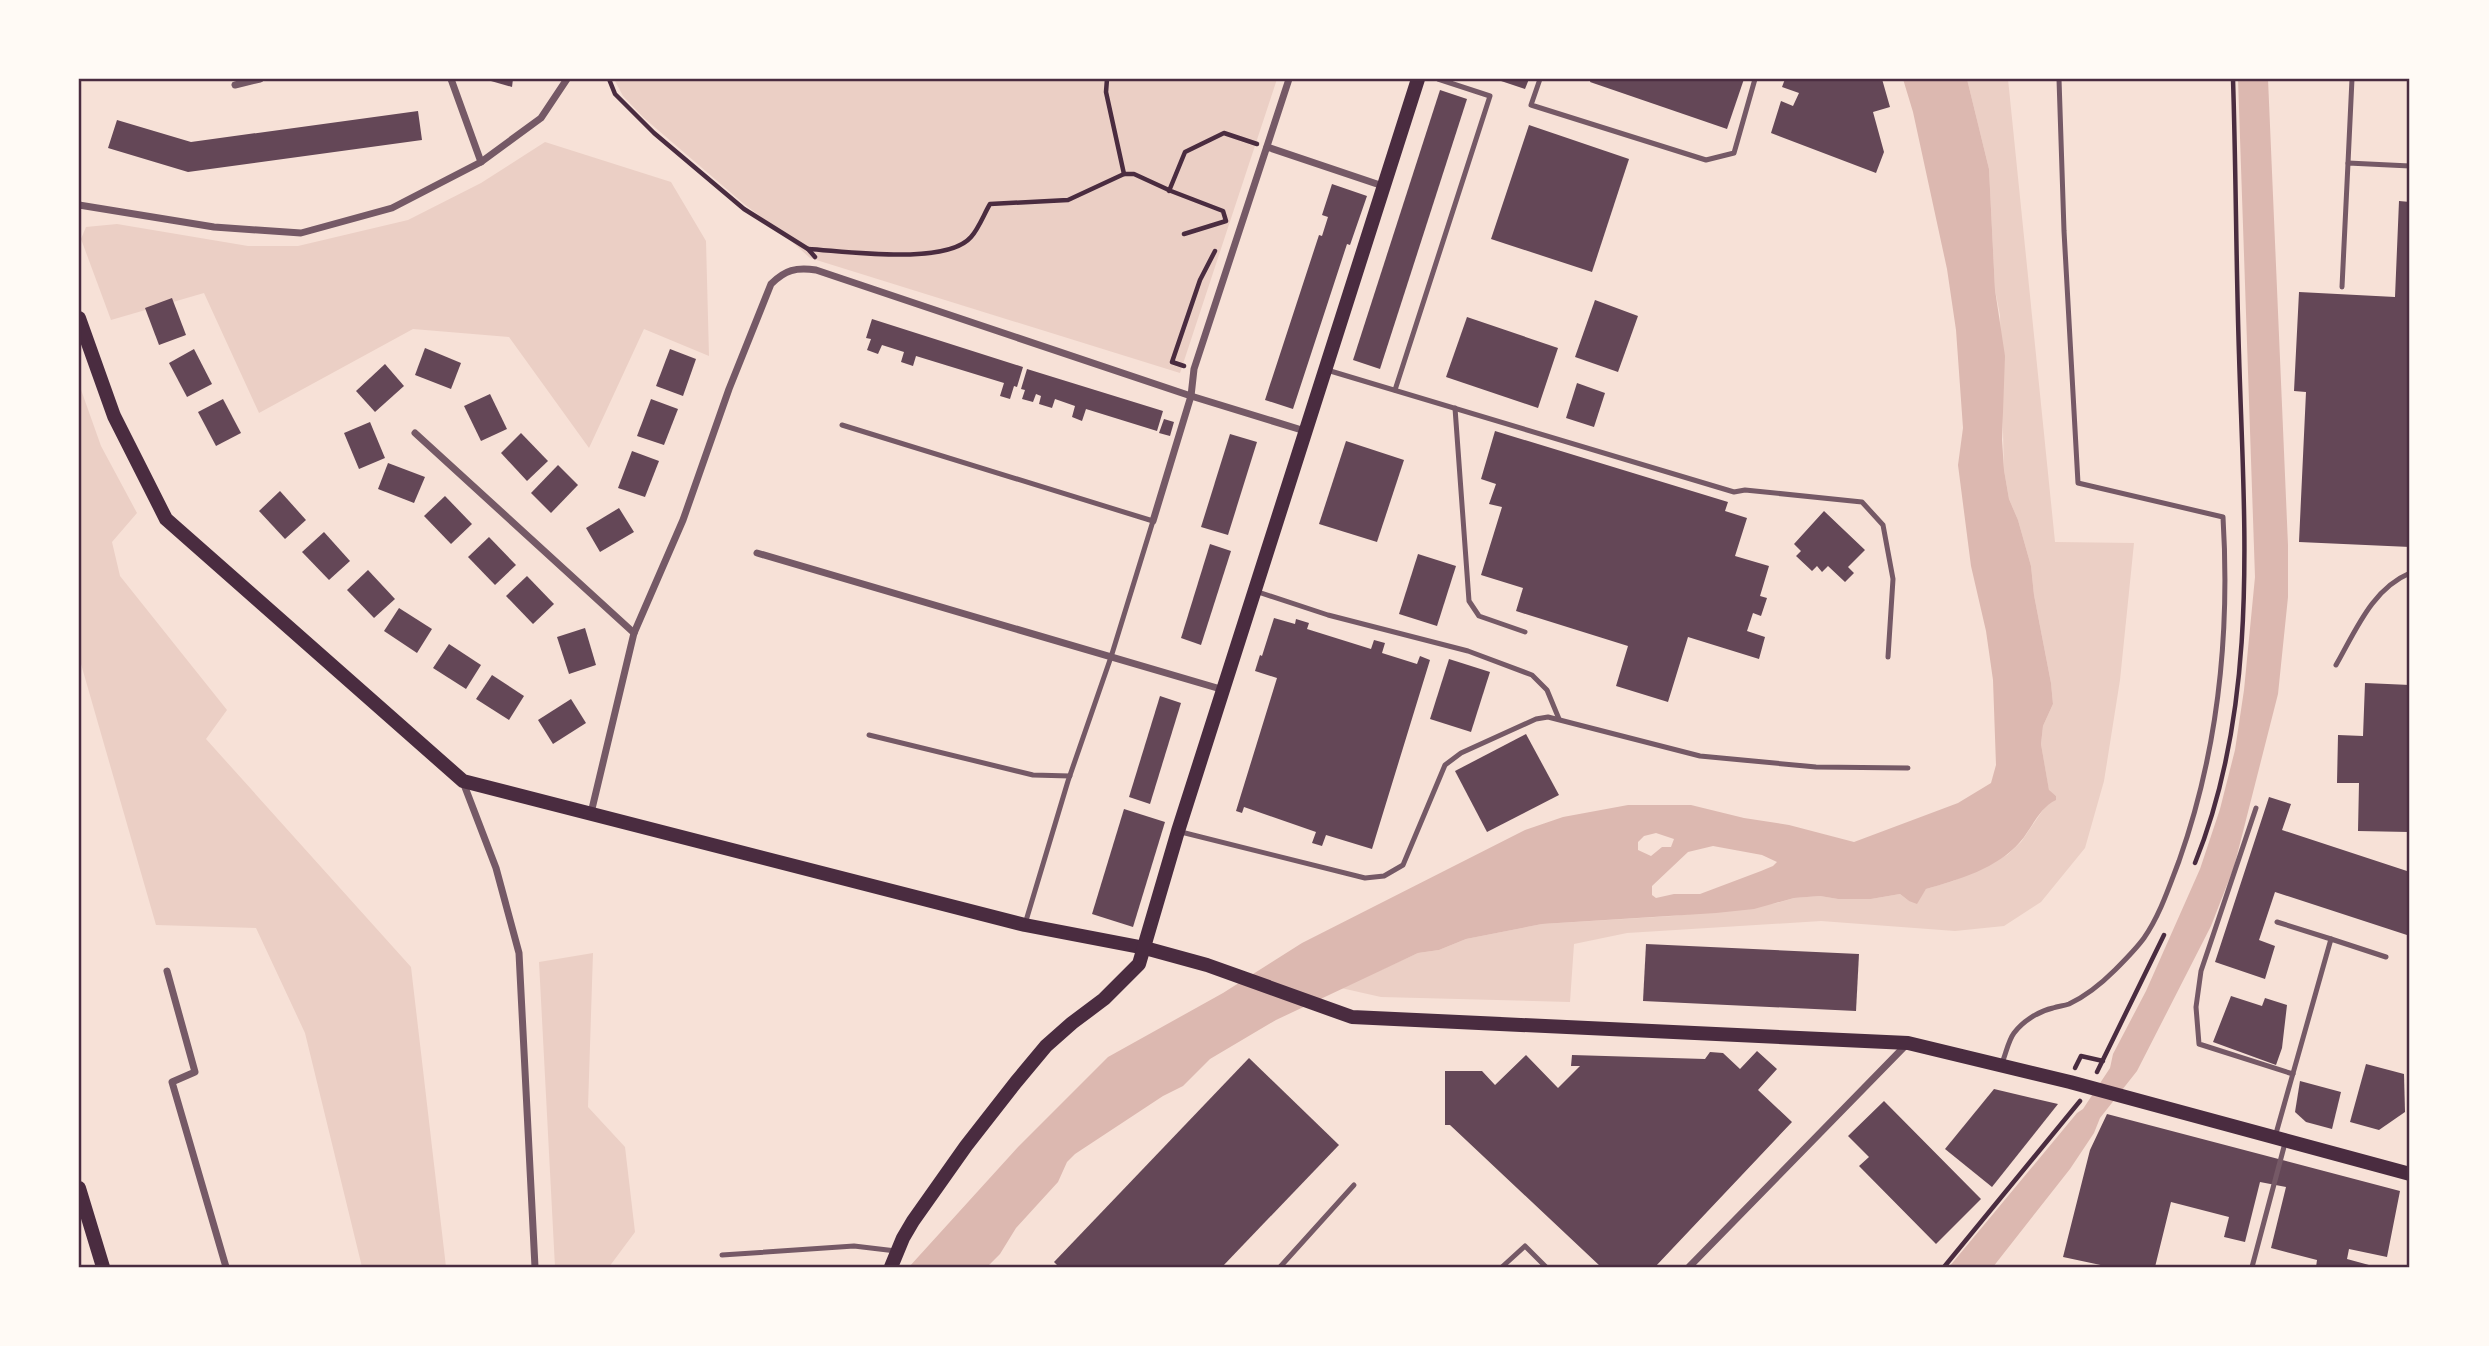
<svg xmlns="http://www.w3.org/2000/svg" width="2489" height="1346" font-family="'IBM Plex Sans',sans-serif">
<rect width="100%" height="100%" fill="#f7e1d7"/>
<g fill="#ebcfc5">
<polygon points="614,79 1277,79 1180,373 810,258 780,231 744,204 644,118 623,96"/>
<polygon points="1967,79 2008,79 2055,542 2134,543 2120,680 2104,781 2085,848 2041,902 2004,926 1955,931 1821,921 1627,933 1574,944 1570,1002 1381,997 1341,988 1418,953 1439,950 1466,939 1542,924 1673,916 1777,903 1794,898 1820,896 1838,899 1871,899 1900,894 1909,901 1921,896 1926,889 1953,881 2007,855 2021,842 2047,804 2056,796 2049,791 2041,744 2043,726 2053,704 2051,683 2034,595 2031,566 2018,520 2009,499 2004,470 2000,315 1995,290 1989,169"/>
<polygon points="545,142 671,182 706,241 709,356 644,329 589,448 509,337 413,329 259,413 204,293 111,320 81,239 86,227 117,224 248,246 298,246 408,220 481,183"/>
<polygon points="79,384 101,446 137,513 112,542 120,576 227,710 206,739 411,967 446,1267 362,1267 305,1033 256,928 156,925 79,657"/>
<polygon points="593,953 588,1107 625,1147 635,1232 609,1267 555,1267 539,962"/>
</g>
<g fill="#dcb8b0" fill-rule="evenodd">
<path d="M1903 79H1967L1989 169 1995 290 2005 356 2002 440 2004 470 2009 499 2018 520 2031 566 2034 595 2051 683 2053 704 2043 726 2041 744 2049 790 2056 796V800C2039 808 2032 828 2020 842 1998 868 1958 880 1926 889L1917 904 1909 901 1900 894 1871 899H1838L1820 896 1794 898 1754 909 1716 913 1542 924 1466 939 1439 950 1418 953 1276 1020 1210 1059 1183 1086 1163 1096 1075 1154 1067 1162 1058 1182 1016 1228 1000 1254 987 1267H909L1018 1147 1108 1057 1223 993 1302 943 1525 830 1563 817 1628 805H1691L1744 818 1789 825 1854 842 1958 803 1991 783 1996 765 1993 680 1986 631 1971 566 1958 465 1963 428 1956 330 1947 269 1913 112ZM1656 833 1674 839 1671 847H1662L1651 856 1638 850V842L1644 836ZM1713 846 1762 855 1777 862 1773 866 1761 871 1700 894H1674L1656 898 1652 895V886L1688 852Z"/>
<polygon points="2238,79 2268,79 2288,545 2288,597 2278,694 2234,867 2211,926 2137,1071 2100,1118 2094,1133 2070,1169 1993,1267 1949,1267 2077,1113 2083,1109 2110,1068 2113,1054 2146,991 2200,869 2220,809 2235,750 2244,690 2255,577"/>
</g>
<g fill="#644757">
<polygon points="484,79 513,79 512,87"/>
<polygon points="1495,79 1529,79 1525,89"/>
<polygon points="1591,79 1744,79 1727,129 1590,82"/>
<polygon points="1785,79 1882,79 1890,107 1873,112 1884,152 1876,173 1771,133 1781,101 1793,106 1799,93 1782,87"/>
<polygon points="1440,90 1467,99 1380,369 1353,360"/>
<polygon points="418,111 422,140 188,172 108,148 117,120 191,142"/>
<polygon points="1529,125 1629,159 1592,272 1491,239"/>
<polygon points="1332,184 1367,196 1350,245 1347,244 1293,409 1265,400 1319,235 1322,236 1328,217 1322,215"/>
<polygon points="2399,201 2410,202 2410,547 2299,542 2306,392 2294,391 2299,292 2395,297"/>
<polygon points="172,298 186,335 159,345 145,308"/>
<polygon points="1595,300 1638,316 1618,372 1575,357"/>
<polygon points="1467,317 1558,348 1538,408 1446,377"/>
<polygon points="872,319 1023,367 1017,387 1014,386 1010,399 1000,396 1004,383 916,356 913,366 901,362 904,352 882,345 878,354 867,350 871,339 866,338"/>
<polygon points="425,348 461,363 451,389 415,375"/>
<polygon points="194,349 212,384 187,397 169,363"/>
<polygon points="670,349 696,359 683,396 656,386"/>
<polygon points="385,364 404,386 375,412 356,391"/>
<polygon points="1027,369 1163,411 1157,431 1086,409 1082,421 1072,417 1075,406 1055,399 1052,408 1039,404 1041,396 1036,394 1033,402 1022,399 1025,390 1021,389"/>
<polygon points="1577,383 1605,393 1594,427 1566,418"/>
<polygon points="490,394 507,429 481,441 464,406"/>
<polygon points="223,399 241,433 216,446 198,412"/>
<polygon points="651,399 678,409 664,445 637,436"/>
<polygon points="1164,419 1174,422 1170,436 1159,433"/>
<polygon points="370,422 385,458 359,469 344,433"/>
<polygon points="1495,431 1728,502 1725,511 1747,518 1735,556 1769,566 1760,596 1767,598 1761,616 1753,613 1747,631 1765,637 1759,659 1688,637 1668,702 1616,686 1628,646 1516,611 1523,588 1481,575 1502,507 1489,504 1496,484 1481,479"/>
<polygon points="521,433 548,461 527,481 501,453"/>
<polygon points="1230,434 1257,442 1228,535 1201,527"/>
<polygon points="1346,441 1404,460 1377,542 1319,524"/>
<polygon points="632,451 659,461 645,497 618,488"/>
<polygon points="388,463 425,477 414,503 378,489"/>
<polygon points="558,465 578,485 551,513 531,493"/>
<polygon points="280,491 306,520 285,539 259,511"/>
<polygon points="445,496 472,524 451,544 424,516"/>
<polygon points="619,508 634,532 600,552 586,528"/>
<polygon points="1824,511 1865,550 1848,567 1854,573 1845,582 1828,566 1822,572 1817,566 1812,571 1796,556 1801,551 1794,544"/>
<polygon points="324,532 350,561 329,580 302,552"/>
<polygon points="489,537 516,565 495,585 468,557"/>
<polygon points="1210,544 1231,551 1201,645 1181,638"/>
<polygon points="1418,554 1456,566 1437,626 1399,614"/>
<polygon points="368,570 395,599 374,618 347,590"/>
<polygon points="527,576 554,604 533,624 506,596"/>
<polygon points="399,608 432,629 417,653 384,631"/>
<polygon points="1274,618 1295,624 1296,619 1309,623 1307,629 1371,649 1374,640 1385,643 1382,653 1417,664 1420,656 1430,660 1372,849 1326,835 1322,846 1312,843 1316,832 1244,807 1242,813 1236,811 1277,678 1255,671 1260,655 1262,656"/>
<polygon points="585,628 596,665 569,674 557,637"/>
<polygon points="449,644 481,665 466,689 433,668"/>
<polygon points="1449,659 1490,672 1471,732 1430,719"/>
<polygon points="492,675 524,696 509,720 476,699"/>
<polygon points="2365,683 2410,685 2409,832 2358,831 2359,783 2337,783 2338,735 2363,736"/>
<polygon points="1160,696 1181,703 1150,804 1129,797"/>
<polygon points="571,699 586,723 553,744 538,720"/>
<polygon points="1526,734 1559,795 1487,832 1455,771"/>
<polygon points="2269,797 2291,804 2282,830 2410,872 2410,936 2275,892 2259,940 2275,946 2265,979 2215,962"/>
<polygon points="1124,809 1165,822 1133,927 1092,914"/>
<polygon points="1646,944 1859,954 1856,1011 1643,1001"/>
<polygon points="2231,996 2262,1006 2265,998 2287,1005 2282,1048 2276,1065 2213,1042"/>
<polygon points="1757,1051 1777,1069 1758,1090 1792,1122 1655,1267 1601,1267 1450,1125 1445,1125 1445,1071 1482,1071 1495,1085 1526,1055 1558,1088 1580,1066 1571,1066 1572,1055 1705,1059 1710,1052 1723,1053 1740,1069"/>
<polygon points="1249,1058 1339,1145 1222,1267 1059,1267 1054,1262"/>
<polygon points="2366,1064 2404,1074 2405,1112 2379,1130 2350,1122"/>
<polygon points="2300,1081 2341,1092 2332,1129 2306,1122 2295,1112"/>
<polygon points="1994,1089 2058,1104 1992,1187 1945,1149"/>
<polygon points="1884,1101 1981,1199 1936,1244 1859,1166 1869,1157 1848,1136"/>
<polygon points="2107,1114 2400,1191 2387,1257 2349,1249 2347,1259 2369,1265 2368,1267 2316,1267 2317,1260 2271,1248 2286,1187 2260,1182 2245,1242 2224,1237 2229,1217 2171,1202 2155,1267 2110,1267 2063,1257 2090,1150"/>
</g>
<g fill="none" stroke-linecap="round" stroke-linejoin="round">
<g stroke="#4a2c40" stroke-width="4.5">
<polyline points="609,79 615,94 654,133 744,209 808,249 815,257"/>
<polyline points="1107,79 1106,92 1124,174"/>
<polyline points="1169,191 1185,152 1224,133 1257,144"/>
<path d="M808 249C845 251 946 266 971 237 979 228 984 214 990 204L1068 200 1124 174H1134L1171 191 1223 211 1226 221 1184 234"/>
<polyline points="1184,366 1172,362 1200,280 1215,251"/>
<path d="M2195 863C2260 702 2244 524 2239 354 2236 263 2236 171 2233 79"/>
<polyline points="2075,1068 2081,1056 2103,1061"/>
<polyline points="2097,1072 2164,935"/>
<polyline points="1944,1267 2080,1101"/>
</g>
<g stroke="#755966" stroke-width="5">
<polyline points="1540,79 1531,105 1706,160 1734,153 1755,79"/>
<polyline points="2348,163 2352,79"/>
<polyline points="2342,287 2348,163 2410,166"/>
<polyline points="1327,370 1734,492 1745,490 1862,502 1883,525 1893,579 1888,657"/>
<polyline points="1395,390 1490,96 1438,79"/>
<polyline points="1455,408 1469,601 1479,616 1525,632"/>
<polyline points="842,425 1153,521 1111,657 1068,781 1025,924"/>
<polyline points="1255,591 1328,615 1468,651 1532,675 1547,690 1559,719"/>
<path d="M2336 665C2356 630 2372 589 2410 573"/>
<polyline points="869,735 1033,775 1070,776"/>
<polyline points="2256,808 2201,971 2196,1007 2199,1044 2293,1074"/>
<polyline points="1181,832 1365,878 1384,876 1403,865 1445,765 1461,753 1536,719 1548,717 1700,756 1816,767 1908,768"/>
<polyline points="2277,922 2331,939"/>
<path d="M2002 1063C2006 1054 2008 1041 2014 1033 2023 1021 2039 1011 2053 1008 2059 1006 2064 1006 2069 1004 2086 996 2102 983 2115 970 2125 960 2136 949 2144 938 2160 915 2169 887 2179 861 2218 751 2230 633 2223 517L2078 483 2064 231 2059 79"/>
<polyline points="2275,1137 2331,939 2386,957"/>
<polyline points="722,1255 854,1246 896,1251"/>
<polyline points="1280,1267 1354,1185"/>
<polyline points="1502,1267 1525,1246 1546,1267"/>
<polyline points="2252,1267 2285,1143"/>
</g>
<g stroke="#755966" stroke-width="7">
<polyline points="451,79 481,162"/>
<polyline points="235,85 260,79"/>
<polyline points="1267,147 1383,186"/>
<polyline points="79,205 214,227 301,233 392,208 481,162 541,118 567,79"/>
<polyline points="415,433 634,633"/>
<polyline points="1153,521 1191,396 1194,369 1289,79"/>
<polyline points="757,553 1224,690"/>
<polyline points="463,782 496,868 519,953 535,1267"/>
<path d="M591 813 634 633 683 520 729 389 771 284C785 270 796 267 816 270L1191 396 1305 431"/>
<polyline points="167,971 195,1072 172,1082 226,1267"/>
<polyline points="1689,1267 1906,1045"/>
</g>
<g stroke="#4a2c40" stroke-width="14">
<polyline points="79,318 114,416 166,519 463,781 1025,925 1145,948 1207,965 1352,1017 1908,1043 2070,1082 2410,1174"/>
<polyline points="79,1188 103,1267"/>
<polyline points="891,1267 903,1238 913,1221 966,1146 1016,1082 1046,1046 1072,1023 1104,999 1139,964 1178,831 1418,79"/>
</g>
</g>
<rect width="2489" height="1346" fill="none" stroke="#fffaf5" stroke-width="161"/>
<rect x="80" y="80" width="2328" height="1186" fill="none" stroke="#4a2c40" stroke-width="2.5"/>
</svg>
